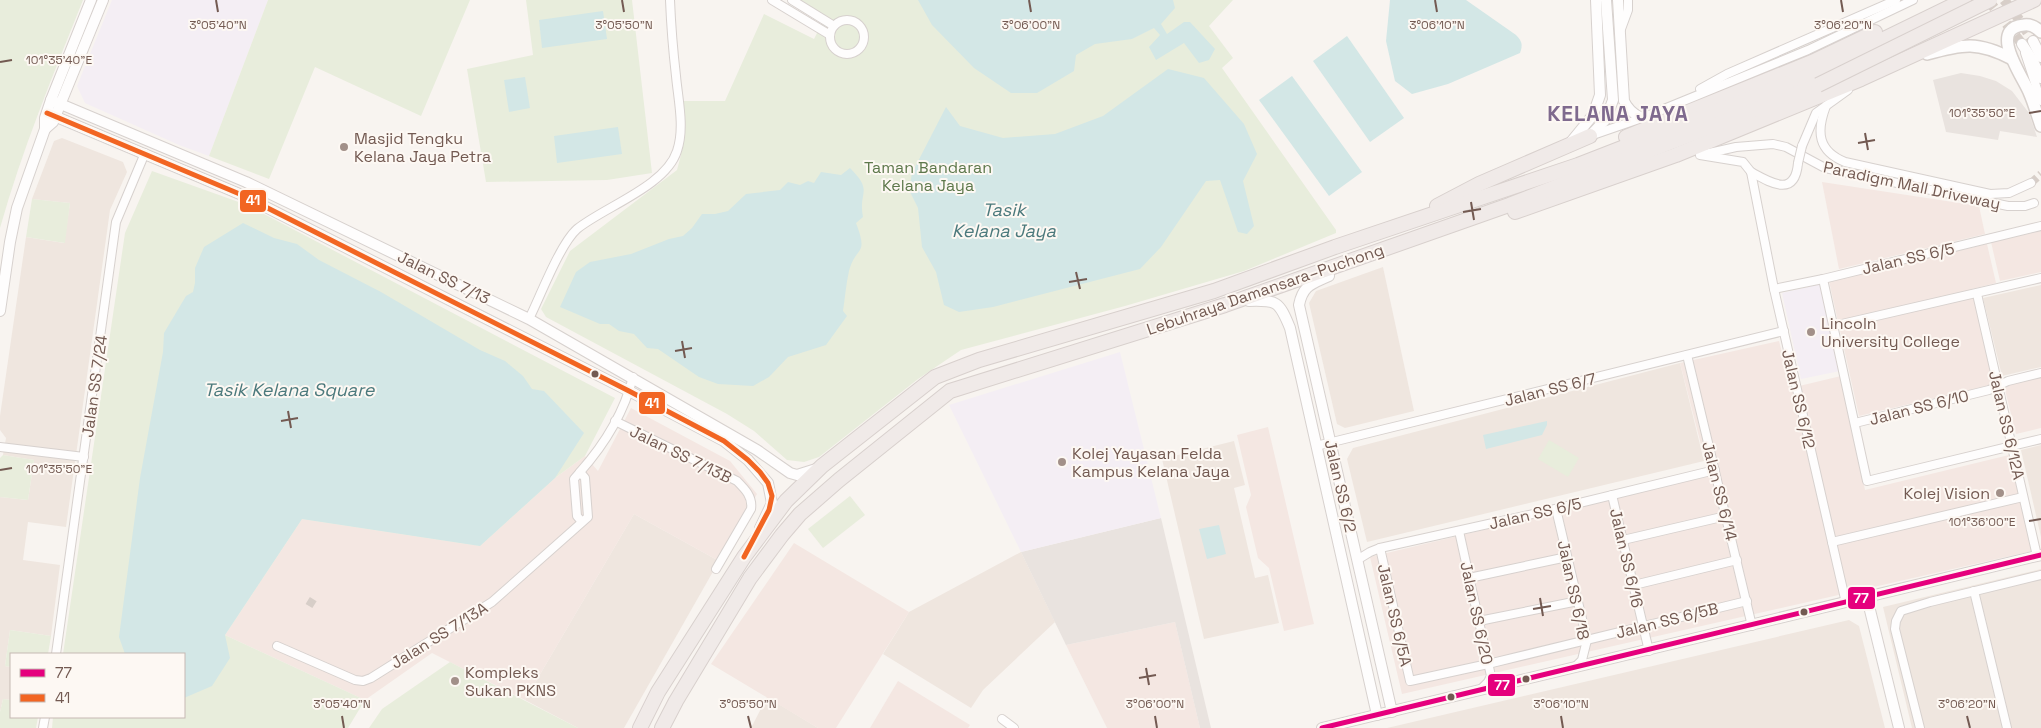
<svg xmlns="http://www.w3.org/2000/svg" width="2041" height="728" font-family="'Space Grotesk',sans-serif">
<rect width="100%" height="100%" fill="#f8f4f0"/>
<g fill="#efe6df">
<polygon points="62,138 123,162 127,172 110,210 66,527 28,522 23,560 60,565 51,636 10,630 5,666 11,667 11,700 3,699 0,712 0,497 28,500 34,460 3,455 6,438 0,430 0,416 26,237 64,243 70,203 32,199 54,141"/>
<polygon points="1383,267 1414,411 1345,428 1337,424 1309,303 1316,291"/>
<polygon points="2041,285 2041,367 2002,376 1983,298"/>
<polygon points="1680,363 1704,461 1367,542 1347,459 1353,448"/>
<polygon points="1234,441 1245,485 1234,488 1255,578 1268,575 1279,623 1204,639 1162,459"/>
<polygon points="2041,445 2041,537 2021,450"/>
<polygon points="634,514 719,561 624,728 578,728 525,700"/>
<polygon points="1021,552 1055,622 983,690 971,708 883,654 909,612"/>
<polygon points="2041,569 2041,728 1912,728 1883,607"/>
<polygon points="1849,620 1859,626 1885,728 1387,728"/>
<polygon points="767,697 818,728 751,728"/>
</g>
<g fill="#f4e7e2">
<polygon points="1822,182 1979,206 1985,234 1839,269"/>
<polygon points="2041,231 2041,272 2000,281 1991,242"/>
<polygon points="1987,244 1996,283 1972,289 1994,384 1859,416 1829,281"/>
<polygon points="1779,341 1791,388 1841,376 1865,490 2009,455 2032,551 1402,694 1370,557 1709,476 1680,363"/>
<polygon points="2041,377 2041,428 2016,434 2004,386"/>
<polygon points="631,408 730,461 757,494 719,561 634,514 525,700 432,653 365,700 225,635 302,519 480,546 555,478 585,456 598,471"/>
<polygon points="1268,427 1314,624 1284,631 1269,568 1258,558 1246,507 1251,495 1237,435"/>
<polygon points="794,543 909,612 836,728 818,728 711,664"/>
<polygon points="1175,622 1200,728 1107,728 1066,645"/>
<polygon points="898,681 970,725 968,728 870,728"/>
</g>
<g fill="#e9e3df">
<polygon points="1961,73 1980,76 1996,81 2012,91 2029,113 2037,137 2000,131 1998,140 1946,132 1933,80"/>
<polygon points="1161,518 1211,728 1200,728 1175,622 1066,645 1021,552"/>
</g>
<g fill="#f4eef4">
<polygon points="112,0 268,0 209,156 179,145 85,103 77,86"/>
<polygon points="1821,284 1840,371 1801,379 1782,293"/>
<polygon points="1120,352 1161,518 1021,552 949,405"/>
</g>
<g fill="#e8eddc">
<path d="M0 0H83C53 75 22 150 0 228Z"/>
<polygon points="268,0 470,0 421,116 315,67 269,179 209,156"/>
<polygon points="526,0 632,0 652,173 607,180 486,182 467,69 533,55"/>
<polygon points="796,0 1233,0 1209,26 1233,58 1222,68 1336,230 1336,233 1244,271 1125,306 961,350 918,379 819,457 804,462 787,460 754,431 727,414 546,317 541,309 570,251 677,170 681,155 684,101 725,101 764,14 814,39 825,17"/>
<polygon points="152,171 247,205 615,398 585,456 555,478 480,546 302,519 225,635 365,700 348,728 52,728 53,717 184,717 184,654 63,654 125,233"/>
<polygon points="32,199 70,203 65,243 26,237"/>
<polygon points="1549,440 1579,458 1568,477 1538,459"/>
<polygon points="3,455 34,460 28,500 0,497 0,458"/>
<polygon points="850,496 865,515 823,548 808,529"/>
<polygon points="10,630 51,636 48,654 11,654 11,667 5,666"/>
<polygon points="450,662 578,728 369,728 382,709"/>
<polygon points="3,699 11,700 11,717 38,717 36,728 0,728 0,712"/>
</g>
<g fill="#d3e7e6">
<polygon points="918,0 1173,0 1175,8 1161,24 1167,34 1184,22 1190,22 1215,49 1209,60 1199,63 1184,43 1156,60 1149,47 1160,35 1154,28 1132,39 1095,44 1076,55 1074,71 1037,93 1011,93 974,68 932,25"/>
<path d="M1390 0H1466L1516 35C1522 41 1523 45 1520 53L1448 84 1412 94 1395 81 1386 41Z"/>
<polygon points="603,11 607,39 542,48 539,20"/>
<polygon points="1347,36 1404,118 1370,142 1313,61"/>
<polygon points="1168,69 1204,78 1244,124 1257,154 1243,181 1254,226 1247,234 1238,232 1220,180 1206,181 1161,247 1140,269 993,307 959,312 944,305 936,272 922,247 918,208 909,190 912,173 946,107 960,126 1003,138 1055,134 1103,116"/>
<polygon points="1292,76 1362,172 1329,196 1259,100"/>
<polygon points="525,77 530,108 509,112 504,80"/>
<polygon points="618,127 622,154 557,163 554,136"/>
<path d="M850 168C874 192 858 191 863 217L856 223C869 257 856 245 849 271 846 284 845 298 843 311L847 316 826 345 788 357 769 377 753 386 718 384 699 377 658 349 647 348 634 334 619 331 609 324H600L560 307 576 272 590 262 631 254 669 239 683 236 692 228 702 214H715L728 211 746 194 780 190 788 182 800 185 808 181 814 183 821 172 841 175Z"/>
<polygon points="243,223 274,238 297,244 319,260 381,292 480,350 505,361 523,376 532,389 544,391 584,433 555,478 480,546 302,519 225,635 230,658 212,686 184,698 184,654 125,654 119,637 140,478 163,352 164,333 186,296 193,292 195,283 195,268 204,247"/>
<polygon points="1547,421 1547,425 1542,435 1486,449 1483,435"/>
<polygon points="1219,525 1226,554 1207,559 1199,529"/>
</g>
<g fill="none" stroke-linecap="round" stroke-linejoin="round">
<g stroke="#d7cec8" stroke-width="8" stroke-dasharray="8 4" stroke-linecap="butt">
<polyline points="2031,183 2041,174"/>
<polyline points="309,606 314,598"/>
</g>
<g stroke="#d7cec8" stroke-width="10" stroke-dasharray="10 5" stroke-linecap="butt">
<polyline points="1988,0 2022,44"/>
<polyline points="2004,0 2018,18 2033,41"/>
</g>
<defs>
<g id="minor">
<polyline points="772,0 830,35"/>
<polyline points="792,0 834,26"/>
<circle cx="847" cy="37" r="17"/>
<polyline points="1621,29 1628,10 1628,0"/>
<polyline points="2025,53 2041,101"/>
<polyline points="1700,89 1727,74 1896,0"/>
<path d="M1826 106C1816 132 1818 151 1845 162L1990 194 2009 193 2031 183"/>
<polyline points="1590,136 1642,118 1808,50 1913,0"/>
<polyline points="1802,146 1816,113 1848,90"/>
<polyline points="1705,154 1736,147 1773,144 1786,147 1825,168 2008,206 2025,206 2034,203"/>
<polyline points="1700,155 1743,162 1751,172 1774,289 1846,603"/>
<path d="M1751 172C1771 183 1795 198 1798 163"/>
<polyline points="1823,279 1867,481 2041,439"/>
<polyline points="1774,289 1823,279 2041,226"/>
<polyline points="1977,294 2037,556"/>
<path d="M529 319C540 297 560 244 577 229 604 207 666 186 677 151 685 128 678 99 676 76 673 50 671 25 670 0"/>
<polyline points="1833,326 2041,278"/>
<polyline points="1687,355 1752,626"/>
<path d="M615 421 737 481C745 489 753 497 751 509L716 569"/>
<polyline points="1855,423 1989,390 2008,381 2041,373"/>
<polyline points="1316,446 1784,331"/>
<polyline points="0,447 84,457"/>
<path d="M580 472C604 445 624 413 633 377"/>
<polyline points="1612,495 1649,651"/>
<polyline points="1556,509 1587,640 1582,660 1575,667"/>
<polyline points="1459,531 1491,676 1488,682 1480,690"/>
<polyline points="1623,540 1726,516"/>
<polyline points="1832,542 2023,497"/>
<polyline points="1380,548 1410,681 1488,664 1747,601"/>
<polyline points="1357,560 1370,552 1380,548 1551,510 1715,470"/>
<polyline points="1469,578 1567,557"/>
<polyline points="1634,585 1737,560"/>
<polyline points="1974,591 2007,728"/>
<polyline points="1479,621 1578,601"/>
<polyline points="277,646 355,680 363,681 371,678 492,602 588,517 585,478 580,472 574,479 577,516 582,522"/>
<polyline points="56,654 116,222 145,153"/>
<polyline points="1002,719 1014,728"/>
<polyline points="43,728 45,717"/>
<polyline points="1920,728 1895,629 1896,621 1901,611 1930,602 2041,575"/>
</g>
<g id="tertiary">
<path d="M1618 0 1624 101C1631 116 1645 120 1660 122"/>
<polyline points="2033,41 2041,57"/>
<polyline points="2022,44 2033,61 2041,78"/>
<polyline points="51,100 246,182 529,319 757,450 790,473 797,475 816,469"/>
<polyline points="47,113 242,195 629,391 724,441 748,460 768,483 772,503 760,528"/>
<polyline points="45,129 53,122 103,0"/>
<polyline points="1590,136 1606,119 1613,100 1606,0"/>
<polyline points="1571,142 1593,115 1600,95 1596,0"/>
<path d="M1329 276C1312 284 1303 285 1299 305L1392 712"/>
<path d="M1249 301C1277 300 1279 301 1290 328L1377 715"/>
<polyline points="0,311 10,242 17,208 45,129 45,118 51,100 91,0"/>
<polyline points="1867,598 1899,728"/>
<polyline points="1322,728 2041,555"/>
</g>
<g id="secondary">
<path d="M2041 32C2036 27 2031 24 2024 25 1987 28 2023 77 2029 92 2034 103 2037 115 2041 126"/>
<path d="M1927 54C1963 44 1978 41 2012 59"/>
</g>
<g id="motorway">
<polyline points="1626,137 1812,62 1875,32"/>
<polyline points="1437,206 1479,184 1590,136"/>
<polyline points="1515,212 1676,155 1861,79 2034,0"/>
<polyline points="640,728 658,692 744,557 786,501 822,466 935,377 979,360 1214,291 1335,247 1578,165 1812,74 1964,0"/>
<polyline points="662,728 676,701 750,578 782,535 800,514 839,480 950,391 1225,305 1509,205 1818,85"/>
</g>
</defs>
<use href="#minor" stroke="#d7d1ce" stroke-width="10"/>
<use href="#tertiary" stroke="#d7d1ce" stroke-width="12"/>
<use href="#secondary" stroke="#d7d0cc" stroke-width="14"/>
<use href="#motorway" stroke="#d8d0cd" stroke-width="16"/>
<use href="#minor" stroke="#fefdfd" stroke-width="8"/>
<use href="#tertiary" stroke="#fefdfd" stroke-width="10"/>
<use href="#secondary" stroke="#fefdfd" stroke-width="11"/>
<use href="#motorway" stroke="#f0eae8" stroke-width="14"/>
<defs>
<polyline id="minor-bridge" points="1798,163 1802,146"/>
<polyline id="motorway-bridge" points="1818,85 1990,0"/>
</defs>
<use href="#minor-bridge" stroke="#d7d1ce" stroke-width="10" stroke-linecap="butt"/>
<use href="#motorway-bridge" stroke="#d8d0cd" stroke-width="16" stroke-linecap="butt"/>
<use href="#minor-bridge" stroke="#fefdfd" stroke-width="8"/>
<use href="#motorway-bridge" stroke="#f0eae8" stroke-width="14"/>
<defs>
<polyline id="bus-1" points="1322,728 2041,555"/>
<polyline id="bus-2" points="47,113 242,195 629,391 724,441 748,460 760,472 768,483 772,496 769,510 744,557"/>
</defs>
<use href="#bus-1" stroke="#fdf8f3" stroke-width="9"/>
<use href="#bus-2" stroke="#fdf8f3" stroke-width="9"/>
<use href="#bus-1" stroke="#e5007d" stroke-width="5"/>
<use href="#bus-2" stroke="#f26522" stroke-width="5"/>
</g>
<path fill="none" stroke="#735a52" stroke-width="2" d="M216 0 218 12M622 0 624 12M1029 0 1031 12M1435 0 1437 12M1841 0 1843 12M0 62 12 60M2029 113 2041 111M1865 133 1868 150M1858 143 1875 140M1471 202 1474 220M1463 212 1481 209M1076 272 1080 289M1069 282 1087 279M682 341 685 358M675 351 692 348M288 411 291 428M281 421 298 418M0 470 12 468M2029 521 2041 519M1540 598 1543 616M1533 609 1551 606M1146 668 1149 685M1139 678 1156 675M342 716 344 728M748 716 751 728M1155 716 1157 728M1561 716 1563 728M1967 716 1970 728"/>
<g fill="#a29089" stroke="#fdf8f3" stroke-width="2">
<circle cx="344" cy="147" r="5"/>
<circle cx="1811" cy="332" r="5"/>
<circle cx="1062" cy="462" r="5"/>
<circle cx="2000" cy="493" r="5"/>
<circle cx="455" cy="681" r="5"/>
</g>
<g fill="#735a52" stroke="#fdf8f3" stroke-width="2">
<circle cx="595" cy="374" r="4.5"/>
<circle cx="1804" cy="612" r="4.5"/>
<circle cx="1526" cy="679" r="4.5"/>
<circle cx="1451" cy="697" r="4.5"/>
</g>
<g text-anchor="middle" stroke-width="4" stroke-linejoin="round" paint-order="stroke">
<g font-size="16" fill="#735a52" stroke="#fdf8f3" text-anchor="start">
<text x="354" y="144">Masjid Tengku<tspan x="354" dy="18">Kelana Jaya Petra</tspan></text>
<text x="1821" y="329">Lincoln<tspan x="1821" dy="18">University College</tspan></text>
<text x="1072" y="459">Kolej Yayasan Felda<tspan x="1072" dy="18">Kampus Kelana Jaya</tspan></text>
<text x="1990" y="499" text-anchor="end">Kolej Vision</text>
<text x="465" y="678">Kompleks<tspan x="465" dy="18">Sukan PKNS</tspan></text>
</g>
<g font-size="16" fill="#5d784b" stroke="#fdf8f3">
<text x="928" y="173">Taman Bandaran<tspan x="928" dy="18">Kelana Jaya</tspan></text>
</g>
<g font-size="16" fill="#735a52" stroke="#fdf8f3">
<text transform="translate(1912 185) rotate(12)" y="6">Paradigm Mall Driveway</text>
<text transform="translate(1908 258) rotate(-13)" y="6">Jalan SS 6/5</text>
<text transform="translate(444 277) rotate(26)" y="6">Jalan SS 7/13</text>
<text transform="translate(1265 289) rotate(-19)" y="6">Lebuhraya Damansara–Puchong</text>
<text transform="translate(94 386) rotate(-82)" y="6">Jalan SS 7/24</text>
<text transform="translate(1550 389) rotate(-14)" y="6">Jalan SS 6/7</text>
<text transform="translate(1799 399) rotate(77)" y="6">Jalan SS 6/12</text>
<text transform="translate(1919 407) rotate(-14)" y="6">Jalan SS 6/10</text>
<text transform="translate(2007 425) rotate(77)" y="6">Jalan SS 6/12A</text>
<text transform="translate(681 454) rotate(26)" y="6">Jalan SS 7/13B</text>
<text transform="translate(1341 486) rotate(77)" y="6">Jalan SS 6/2</text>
<text transform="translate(1720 491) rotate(76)" y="6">Jalan SS 6/14</text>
<text transform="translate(1535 513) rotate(-13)" y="6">Jalan SS 6/5</text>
<text transform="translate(1627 558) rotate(77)" y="6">Jalan SS 6/16</text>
<text transform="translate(1574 590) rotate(78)" y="6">Jalan SS 6/18</text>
<text transform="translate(1477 613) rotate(78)" y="6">Jalan SS 6/20</text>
<text transform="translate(1395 615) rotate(77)" y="6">Jalan SS 6/5A</text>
<text transform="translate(1667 620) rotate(-14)" y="6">Jalan SS 6/5B</text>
<text transform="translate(439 635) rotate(-32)" y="6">Jalan SS 7/13A</text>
</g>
<g font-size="18" font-style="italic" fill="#4b797c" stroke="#fdf8f3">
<text x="1004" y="216">Tasik<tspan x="1004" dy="21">Kelana Jaya</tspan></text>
<text x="289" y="396">Tasik Kelana Square</text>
</g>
<g font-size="21" font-weight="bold" letter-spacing="1" fill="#7f6a8e" stroke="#fdf8f3">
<text x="1618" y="121">KELANA JAYA</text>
</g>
</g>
<g font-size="12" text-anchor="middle" fill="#735a52" stroke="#fdf8f3" stroke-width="4" stroke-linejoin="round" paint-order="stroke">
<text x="218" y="29">3°05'40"N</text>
<text x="624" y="29">3°05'50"N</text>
<text x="1031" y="29">3°06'00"N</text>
<text x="1437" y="29">3°06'10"N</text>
<text x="1843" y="29">3°06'20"N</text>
<text x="59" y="64">101°35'40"E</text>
<text x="1982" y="117">101°35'50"E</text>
<text x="59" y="473">101°35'50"E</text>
<text x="1982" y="526">101°36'00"E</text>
<text x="342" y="708">3°05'40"N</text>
<text x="748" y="708">3°05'50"N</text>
<text x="1155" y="708">3°06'00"N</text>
<text x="1561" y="708">3°06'10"N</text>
<text x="1967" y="708">3°06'20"N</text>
</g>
<g stroke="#fdf8f3" stroke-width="2">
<rect x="239" y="189" width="28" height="24" rx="5" fill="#f26522"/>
<rect x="638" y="391" width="28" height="24" rx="5" fill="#f26522"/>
<rect x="1847" y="586" width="29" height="24" rx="5" fill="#e5007d"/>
<rect x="1487" y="673" width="29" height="24" rx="5" fill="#e5007d"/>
</g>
<g font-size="14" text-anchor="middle" font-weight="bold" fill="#fff">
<text x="253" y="205">41</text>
<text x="652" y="408">41</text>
<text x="1861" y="603">77</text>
<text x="1502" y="690">77</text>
</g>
<rect x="10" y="653" width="175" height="65" fill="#fdf8f3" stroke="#c6b9b3"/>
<rect x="20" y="669" width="25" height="8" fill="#e5007d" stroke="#c6b9b3"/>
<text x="55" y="678" font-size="15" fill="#735a52">77</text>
<rect x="20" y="694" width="25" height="8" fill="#f26522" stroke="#c6b9b3"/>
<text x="55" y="703" font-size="15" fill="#735a52">41</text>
</svg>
